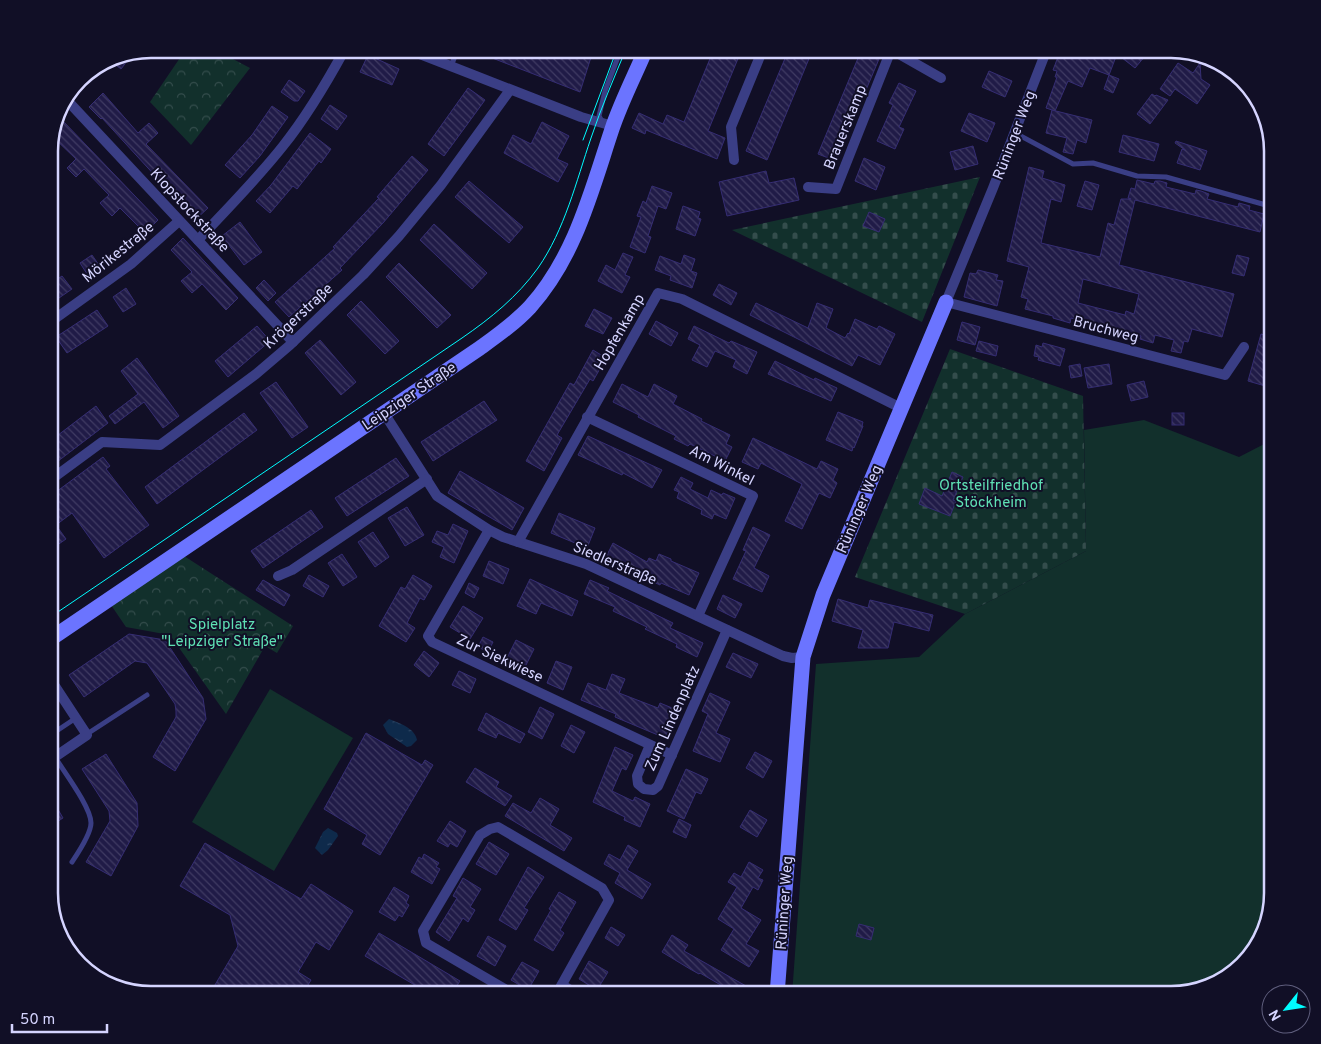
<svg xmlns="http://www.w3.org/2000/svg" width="1321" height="1044" font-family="Overpass,sans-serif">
<defs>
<pattern id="forest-crowns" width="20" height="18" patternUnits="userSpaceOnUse" patternTransform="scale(1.25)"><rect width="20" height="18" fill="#12302c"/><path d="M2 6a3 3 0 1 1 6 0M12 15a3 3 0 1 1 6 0" fill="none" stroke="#344d4c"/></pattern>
<pattern id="cemetery-stones" width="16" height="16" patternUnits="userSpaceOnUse" patternTransform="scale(1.25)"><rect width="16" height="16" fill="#12302c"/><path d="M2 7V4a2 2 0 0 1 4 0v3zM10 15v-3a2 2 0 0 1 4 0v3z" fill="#344d4c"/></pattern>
<pattern id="water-ripples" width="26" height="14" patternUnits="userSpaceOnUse" patternTransform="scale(1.25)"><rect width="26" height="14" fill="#0e2a4b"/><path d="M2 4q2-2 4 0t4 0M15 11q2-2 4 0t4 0" fill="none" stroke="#304866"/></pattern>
<pattern id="building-back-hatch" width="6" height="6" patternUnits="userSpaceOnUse" patternTransform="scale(1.25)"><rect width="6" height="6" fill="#201b47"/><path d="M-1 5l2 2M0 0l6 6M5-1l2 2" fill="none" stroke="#403b63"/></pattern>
</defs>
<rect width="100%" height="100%" fill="#110f26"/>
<g fill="#12302c">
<polygon points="1144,420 1239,457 1272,440 1272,894 1265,932 1247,960 1215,985 1171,995 792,995 816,664 919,657 965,614 1086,551 1084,430"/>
<polygon points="270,689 353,738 274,871 192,822"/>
</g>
<g fill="url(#forest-crowns)">
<polygon points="186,49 214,49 250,68 191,145 150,102"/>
<polygon points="184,556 293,626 277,653 265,646 226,714 170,635 126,627 111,605"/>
</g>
<g fill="url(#cemetery-stones)">
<polygon points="980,177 922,322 732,230"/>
<polygon points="950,349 1083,396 1086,551 965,614 855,577"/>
</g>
<g fill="url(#water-ripples)">
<path d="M389 719C399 723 415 728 417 740L411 746 407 747 388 734 383 725Z"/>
<polygon points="328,828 337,833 338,836 328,850 322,855 315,848 323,832"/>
</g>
<g fill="url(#building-back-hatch)" stroke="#352d73" fill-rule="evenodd">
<polygon points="469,49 582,49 592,54 580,92"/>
<polygon points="714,49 742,49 708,131 725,138 717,159 646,130 645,134 632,128 639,113 663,124 667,115 684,122"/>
<polygon points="789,49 813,49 767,160 746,151"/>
<polygon points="1061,49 1151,49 1135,68 1117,54 1109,75 1090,68 1082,87 1068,81 1055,111 1046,108 1057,77 1055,77 1057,71 1053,70"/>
<polygon points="861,51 879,59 836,161 818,154"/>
<polygon points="134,52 121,69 108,59 112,56"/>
<polygon points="368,55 399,69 392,85 360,72"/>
<polygon points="1178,63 1193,73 1200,63 1201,79 1210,85 1197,104 1175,89 1170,96 1160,89"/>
<polygon points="989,71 1012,81 1005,97 982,87"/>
<polygon points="1109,75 1119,79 1113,93 1104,89"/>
<polygon points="289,80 305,91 298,101 294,101 281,92"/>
<polygon points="899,83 916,91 899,127 904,129 895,149 877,141 893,105 889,103"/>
<polygon points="468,88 485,100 444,156 428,144"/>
<polygon points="103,93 138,133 149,123 158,133 146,144 208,208 195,220 158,181 159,180 102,118 101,119 89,107"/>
<polygon points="1152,94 1155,96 1156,95 1168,100 1150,124 1137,114"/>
<polygon points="330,105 347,116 337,130 321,119"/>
<polygon points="272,106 288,117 260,156 240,178 225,165 252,135"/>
<polygon points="1052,110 1092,120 1086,143 1077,140 1073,154 1063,152 1067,138 1046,133"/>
<polygon points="969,113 995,123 987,142 961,131"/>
<polygon points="63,121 158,220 145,233 120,208 112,216 100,203 109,195 84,169 76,177 67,168 76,159 51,135"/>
<polygon points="542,122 569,136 557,159 568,164 558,182 504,153 513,135 531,144"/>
<polygon points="310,133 331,149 321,163 319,161 297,189 293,186 270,213 256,201 271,185"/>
<polygon points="1123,135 1159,144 1154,161 1119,152"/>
<polygon points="1176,141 1207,151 1200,170 1177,163 1182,149 1185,150 1175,143"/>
<polygon points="973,146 978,164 955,170 950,152"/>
<polygon points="412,156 428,170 383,223 340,268 342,270 289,317 275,302 335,248 333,247 379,198 377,197"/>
<polygon points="864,158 885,167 876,190 855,181"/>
<path d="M1029 167 1044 171 1042 178 1065 185 1061 202 1051 199 1041 243 1100 257 1108 223 1114 225 1121 199H1131L1128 198 1131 188 1135 189 1137 180 1154 184 1155 181H1160L1167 183 1166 187 1195 194 1196 190 1201 191 1209 194 1207 199 1238 207 1239 203 1250 206 1249 210 1264 214 1260 232 1135 200 1119 265 1234 294 1222 337 1192 329 1188 342 1184 341 1181 353 1171 351 1174 340 1155 335 1153 343 1140 339 1141 336 1071 318 1070 323 1053 318V316L1025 309 1028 299 1021 297 1029 267 1007 261ZM1083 279 1139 294 1134 314 1126 311 1125 315 1078 303Z"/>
<polygon points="766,171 769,183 794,178 799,200 727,216 719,182"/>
<polygon points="469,181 523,227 509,243 455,197"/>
<polygon points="1085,181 1099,185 1092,210 1077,206"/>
<polygon points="652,186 672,193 666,209 658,206 648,236 651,237 645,253 630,247 641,217 637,216 643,201 646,203"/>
<polygon points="683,206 700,212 698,218 701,219 695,236 676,229"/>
<polygon points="869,212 885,219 879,232 863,226"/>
<polygon points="240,222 262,252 244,265 222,236"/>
<polygon points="434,224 487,273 472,289 420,240"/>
<polygon points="183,238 238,298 226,310 202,284 192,293 181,281 192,272 171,250"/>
<polygon points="623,253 633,257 625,275 630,277 622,293 598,281 606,265 615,270"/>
<polygon points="92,255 101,268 89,277 80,263"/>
<polygon points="684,255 695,259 691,271 697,273 692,288 670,280 671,276 655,270 660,256 681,264"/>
<polygon points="1237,255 1249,258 1244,276 1232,273"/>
<polygon points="399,263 451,315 437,328 386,277"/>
<polygon points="978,270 998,275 996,280 1003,281 997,306 964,297 970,273 976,274"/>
<polygon points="62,276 72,289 59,298 50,284"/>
<polygon points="264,280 276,293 268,301 256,288"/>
<polygon points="719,284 737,293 731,305 713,295"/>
<polygon points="126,288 136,304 123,312 113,297"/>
<polygon points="361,301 399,341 385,354 347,315"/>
<polygon points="756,303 808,328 817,303 833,309 826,328 845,338 848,333 849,334 855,319 877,329 879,326 895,334 880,365 858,355 852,366 750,315"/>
<polygon points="594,309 612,318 603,334 585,326"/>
<polygon points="97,310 108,326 67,353 56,337"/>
<polygon points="656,321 678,333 671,346 649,334"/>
<polygon points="962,322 980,327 975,345 957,340"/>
<polygon points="257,326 270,341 228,377 215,361"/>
<polygon points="694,326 729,343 731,341 757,352 747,374 733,367 736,360 715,351 707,367 692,360 700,345 688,339"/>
<polygon points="1261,334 1272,337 1272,388 1248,381"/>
<polygon points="320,340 356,382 341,395 305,353"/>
<polygon points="979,341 998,346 996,356 976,351"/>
<polygon points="1043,343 1065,349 1060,366 1038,360 1039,357 1034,356 1036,345 1042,347"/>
<polygon points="593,350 606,358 593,381 590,379 557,435 562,438 544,471 526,461 570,383 574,385"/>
<polygon points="137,358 179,416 163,428 144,402 115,424 109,416 138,394 121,371"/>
<polygon points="775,361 814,380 815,378 837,388 831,401 768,374"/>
<polygon points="1080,364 1082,376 1071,378 1069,366"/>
<polygon points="1109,364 1112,384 1088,388 1084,368"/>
<polygon points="1144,381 1148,397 1131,401 1127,385"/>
<polygon points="276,382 308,427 292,438 260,393"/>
<polygon points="622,384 648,397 654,384 677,396 673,404 702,419 701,421 730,435 726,444 732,447 725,461 690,444 688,446 674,439 676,436 638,417 639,415 613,402"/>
<polygon points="484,401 497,420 433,461 421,442"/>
<polygon points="96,406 108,423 49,468 49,442"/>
<polygon points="838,412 863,422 862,426 863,426 854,448 853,447 852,451 826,440"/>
<polygon points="244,413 257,430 157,504 145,487"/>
<rect x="1172" y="413" width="12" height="12"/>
<polygon points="588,436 662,470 652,488 623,473 622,475 578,455"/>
<polygon points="753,438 817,469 821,461 838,469 833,480 837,483 830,498 819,493 802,529 785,521 802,484 761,463 758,469 742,462"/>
<polygon points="103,457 110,466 106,469 149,525 104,558 72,513 56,525 66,539 56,546 49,537 49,503 59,496 56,492"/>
<polygon points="396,458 409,476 347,516 335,498"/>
<polygon points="460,471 524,508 512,530 448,493"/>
<polygon points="952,472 963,477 953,500 956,501 950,516 919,504 925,488 942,496"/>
<polygon points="681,477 693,483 690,489 708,498 711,490 722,495 723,493 735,498 726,519 714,514 712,519 701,514 702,510 677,498 679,492 674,490"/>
<polygon points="407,507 424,535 405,546 388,518"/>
<polygon points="311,510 323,527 263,568 251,551"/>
<polygon points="559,513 595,528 587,548 551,533"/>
<polygon points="453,524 468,531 454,563 440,557 444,547 432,542 437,531 448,535"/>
<polygon points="753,527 770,535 754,568 769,576 762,592 733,579 746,551 743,550"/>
<polygon points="373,532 389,557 375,567 358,542"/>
<polygon points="613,543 647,562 649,558 656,561 659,554 671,559 671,561 699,573 689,595 661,583 660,585 605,559"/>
<polygon points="342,554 357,577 343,586 328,563"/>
<polygon points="489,561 509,569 503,584 483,576"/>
<polygon points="309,575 329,586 323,597 303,586"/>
<polygon points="413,575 432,586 424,600 420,598 407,623 415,628 406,642 379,626 401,587 405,589"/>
<polygon points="530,579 578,601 572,616 541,603 536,614 517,606"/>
<polygon points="263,580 290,595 284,606 256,590"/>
<polygon points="590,580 609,588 607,591 673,623 670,628 703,643 697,657 676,647 677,644 645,629 647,627 613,611 615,607 584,594"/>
<polygon points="469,583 479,588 474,598 465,593"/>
<polygon points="723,595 742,604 735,618 717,609"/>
<polygon points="838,599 868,608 870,600 933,615 929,631 894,622 888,648 858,648 863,630 832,621"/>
<polygon points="463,606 483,618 470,639 450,627"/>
<polygon points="129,634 165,640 203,698 206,719 175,771 153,757 176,717 176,711 175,704 147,663 135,661 84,697 69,675"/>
<polygon points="483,637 493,642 488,652 478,647"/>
<polygon points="516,640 534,649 524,669 506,660"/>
<polygon points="424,651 439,663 429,677 414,665"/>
<polygon points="733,653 758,664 751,678 726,667"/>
<polygon points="556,661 572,667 563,690 547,683"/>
<polygon points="459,671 476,679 470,693 452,685"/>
<polygon points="612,674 625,679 619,693 658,708 660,703 677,710 665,738 615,717 616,714 581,700 588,683 606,690"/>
<polygon points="710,693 730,702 716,733 730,739 720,762 693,751 708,714 702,711"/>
<polygon points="540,707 554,714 542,739 528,732"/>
<polygon points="486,713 525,734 520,743 498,733 496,738 478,730"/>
<polygon points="571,725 585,732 574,753 561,746"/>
<polygon points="366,733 422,765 425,760 433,765 380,855 362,844 367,835 324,809"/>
<polygon points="615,747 633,755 626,770 622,768 612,791 633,801 635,797 650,804 640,827 624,820 625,817 593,802"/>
<polygon points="755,752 772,761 763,778 746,768"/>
<polygon points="106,754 137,803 138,826 111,876 86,862 110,821 109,811 82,769"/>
<polygon points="475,768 499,782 496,787 512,796 505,806 466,782"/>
<polygon points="686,769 708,779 701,794 696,792 684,819 667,811"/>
<polygon points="49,794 63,818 49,827"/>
<polygon points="540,798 559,809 550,825 572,838 564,851 505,816 513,803 531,813"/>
<polygon points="750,810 767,820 757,837 740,827"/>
<polygon points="679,819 691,825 686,838 673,832"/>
<polygon points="450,821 466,831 457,847 450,843 448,847 437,841"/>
<polygon points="489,842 509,854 496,875 476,864"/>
<polygon points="205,843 301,899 311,884 353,911 329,950 316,942 298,972 311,980 302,995 209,995 238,946 230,915 180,886"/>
<polygon points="628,845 638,851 627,870 651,884 642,899 615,883 620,873 604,864 609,854 620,860"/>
<polygon points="424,854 439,863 436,867 440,869 432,884 411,872 419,857 422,859"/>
<polygon points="749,862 763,870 758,878 763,880 758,890 753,887 741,908 761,920 746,944 759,951 749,967 721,950 734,929 718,919 737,887 728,882 734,873 741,877"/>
<polygon points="528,867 544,877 524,908 528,910 516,930 499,920"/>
<polygon points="463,878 481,889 470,907 475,910 468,922 463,918 449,941 436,932 457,898 453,896"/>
<polygon points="394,887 409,896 406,903 409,905 402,917 399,915 395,921 379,912"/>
<polygon points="559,892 576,902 560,930 564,933 553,951 534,940 551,910 549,909"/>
<polygon points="859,924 874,928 871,940 856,936"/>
<polygon points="611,927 625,935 618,946 605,938"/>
<polygon points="379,933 460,981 451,995 432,995 365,956"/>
<polygon points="672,935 688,945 684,951 762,995 738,995 700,973 699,974 690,969 662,952"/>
<polygon points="488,936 506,946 495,966 477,956"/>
<polygon points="589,961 608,972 597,990 579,979"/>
<polygon points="522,962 539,971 528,990 511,980"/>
</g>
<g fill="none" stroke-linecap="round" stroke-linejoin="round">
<g stroke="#3a3e85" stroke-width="5">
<polyline points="451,66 458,49"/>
<polyline points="603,123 599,116 605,91 621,49"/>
<polyline points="1015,133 1073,164 1093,163 1137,176 1166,177 1266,205"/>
<polyline points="49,734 52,734 76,718"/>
<polyline points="87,734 147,695"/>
<path d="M55 757C64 772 91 807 91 823 91 834 78 853 72 862"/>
</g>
<g stroke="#3a3e85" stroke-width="10">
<polyline points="407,49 581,117 613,126"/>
<polyline points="890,49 941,78"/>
<polyline points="1047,49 993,188 946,302 1225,375 1244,347"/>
<polyline points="65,98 293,342"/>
<polyline points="734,160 731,127 763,49"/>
<polyline points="808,187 836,189 891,50"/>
<path d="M198 240C227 209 257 179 283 146 307 116 327 82 345 49"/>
<polyline points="49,323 131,264 179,221"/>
<polyline points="384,413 437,496 489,530 503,537 586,564 783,656 792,658 803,657"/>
<polyline points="587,417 753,496 698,616"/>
<polyline points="49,481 102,442 160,445 256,374 290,345 363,275 399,236 441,185 510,90"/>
<polyline points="489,530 428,636 432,642 672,755"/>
<polyline points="518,542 658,293 682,299 901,408"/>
<polyline points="278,576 292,570 427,479"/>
<polyline points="650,745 637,776 638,784 644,789 653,790 658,786 727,630"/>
<polyline points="49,761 87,735 49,677"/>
<polyline points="562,985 579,995"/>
<polyline points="515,995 426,943 423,931 480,835 490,829 498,827 602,888 609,900 556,995"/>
</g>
<g stroke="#6b74ff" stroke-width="15">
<path d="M49 640 480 348C498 335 515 323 530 307 575 257 591 192 612 129 621 102 635 75 646 49"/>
<polyline points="777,995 803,657 823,595 946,302"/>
</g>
<g stroke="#00fcff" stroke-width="1">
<polyline points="583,140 617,49"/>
<path d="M49 618 462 338C491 318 517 297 538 268 565 229 576 182 591 138 601 108 614 78 626 49"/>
</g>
</g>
<g text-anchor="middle" stroke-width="4" stroke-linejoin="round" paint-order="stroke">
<g font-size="15" fill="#d5d4ff" stroke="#110f26">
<text transform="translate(845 127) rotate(-68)" y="5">Brauerskamp</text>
<text transform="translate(1014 135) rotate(-69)" y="5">Rüninger Weg</text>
<text transform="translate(190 210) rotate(47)" y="5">Klopstockstraße</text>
<text transform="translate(118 252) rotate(-39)" y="5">Mörikestraße</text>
<text transform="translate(298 316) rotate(-43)" y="5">Krögerstraße</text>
<text transform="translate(1106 329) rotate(15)" y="5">Bruchweg</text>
<text transform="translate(619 332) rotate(-60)" y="5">Hopfenkamp</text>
<text transform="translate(409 396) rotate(-34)" y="5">Leipziger Straße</text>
<text transform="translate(722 465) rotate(27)" y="5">Am Winkel</text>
<text transform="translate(859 509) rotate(-67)" y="5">Rüninger Weg</text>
<text transform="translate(615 563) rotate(23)" y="5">Siedlerstraße</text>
<text transform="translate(500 658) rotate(25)" y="5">Zur Siekwiese</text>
<text transform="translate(672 718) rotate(-66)" y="5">Zum Lindenplatz</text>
<text transform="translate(784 903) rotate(-86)" y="5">Rüninger Weg</text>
</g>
<g font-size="15" fill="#5fe0b4" stroke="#110f26">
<text x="991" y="490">Ortsteilfriedhof<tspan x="991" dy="17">Stöckheim</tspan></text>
<text x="222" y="629">Spielplatz<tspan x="222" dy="17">"Leipziger Straße"</tspan></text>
</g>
</g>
<path d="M0 0H1321V1044H0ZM151 58H1171A93 93 0 0 1 1264 151V893A93 93 0 0 1 1171 986H151A93 93 0 0 1 58 893V151A93 93 0 0 1 151 58Z" fill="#110f26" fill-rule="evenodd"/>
<path fill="none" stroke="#d5d4ff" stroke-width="2.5" d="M151 58H1171A93 93 0 0 1 1264 151V893A93 93 0 0 1 1171 986H151A93 93 0 0 1 58 893V151A93 93 0 0 1 151 58Z"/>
<g transform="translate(1286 1009) rotate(240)"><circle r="24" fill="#110f26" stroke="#5f5e7d"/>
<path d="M0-4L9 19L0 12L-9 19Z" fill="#00fcff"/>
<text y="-8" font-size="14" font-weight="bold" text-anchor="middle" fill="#d5d4ff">N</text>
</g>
<path d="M12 1024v8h95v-8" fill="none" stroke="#d5d4ff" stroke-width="2.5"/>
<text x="20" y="1024" font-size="15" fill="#d5d4ff" stroke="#110f26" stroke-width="4" paint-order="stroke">50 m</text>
</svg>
